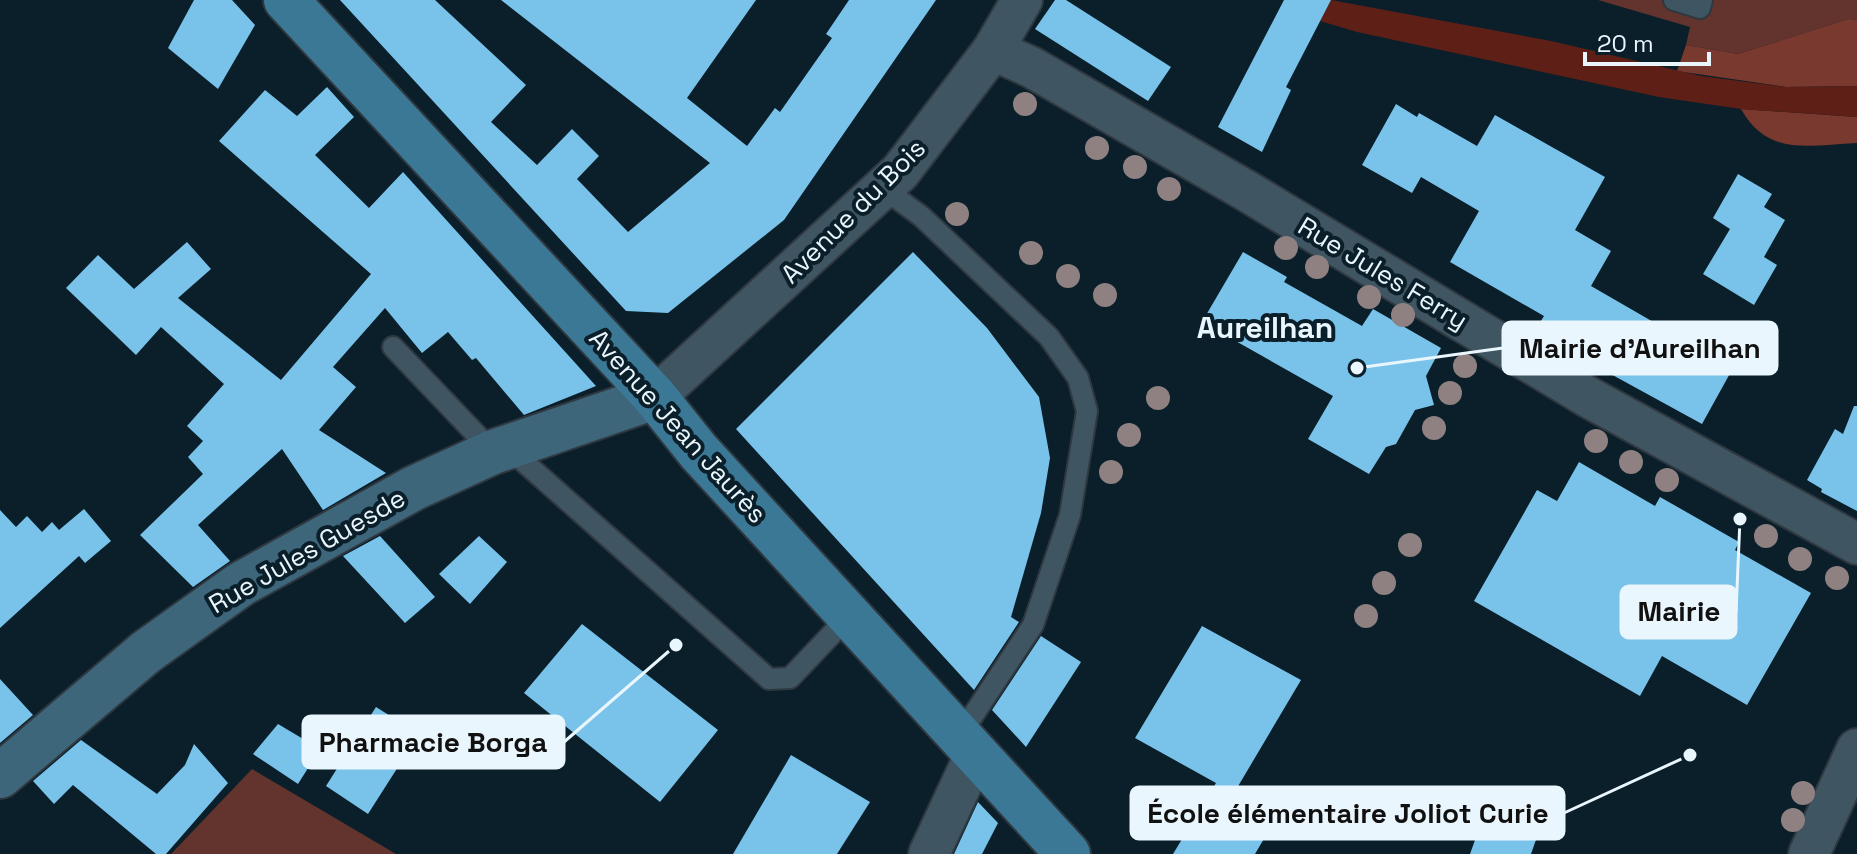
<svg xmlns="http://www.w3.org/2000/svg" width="1857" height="854" font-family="'Space Grotesk',sans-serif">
<rect width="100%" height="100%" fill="#0a1f29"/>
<g fill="#62342d">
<polygon points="1598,0 1857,0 1857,20 1848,19 1738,54 1686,45 1690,27"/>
<polygon points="252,769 396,854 171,854"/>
</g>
<g fill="#7a392f">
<polygon points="1848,19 1857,20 1857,86 1786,87 1677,71 1686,45 1738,54"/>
<path d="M1741 109 1857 117V143C1809 145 1768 157 1741 109Z"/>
</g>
<polygon fill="#5e1f17" points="1331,0 1551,41 1701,76 1786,87 1857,86 1857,117 1741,109 1659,97 1357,32 1320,21"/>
<g fill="#79c3eb">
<polygon points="194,0 232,0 255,25 218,89 168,48"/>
<polygon points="340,0 435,0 526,85 491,122 537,165 572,129 599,156 577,179 628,232 710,163 501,0 756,0 687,98 747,146 775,108 780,112 832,38 826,34 849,0 936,0 784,220 668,313 626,311"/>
<polygon points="1055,0 1066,0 1171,67 1148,101 1035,29"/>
<polygon points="1284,0 1331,0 1286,87 1291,90 1262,152 1218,127"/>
<polygon points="327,87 354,117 315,155 369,208 403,172 596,386 524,415 476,358 472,360 448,332 422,353 385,308 333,367 356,387 319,430 386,473 323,510 282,449 198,525 230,561 193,587 140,535 203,474 188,457 203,441 187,426 224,384 161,327 136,355 66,288 98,255 134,289 187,242 211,269 178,298 281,380 371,274 219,141 265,90 297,116"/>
<polygon points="1396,104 1417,117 1419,113 1477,146 1495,115 1605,177 1575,230 1611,251 1591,286 1733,368 1702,424 1534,332 1544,316 1450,262 1479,211 1421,177 1412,193 1362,165"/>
<polygon points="1738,174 1772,194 1764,207 1785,220 1764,257 1777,265 1754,305 1703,274 1730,229 1713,218"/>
<polygon points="913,252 987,328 1039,397 1050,458 1041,513 1011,617 1019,622 974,690 736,429"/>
<polygon points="1243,252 1287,277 1284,282 1362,326 1373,309 1441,348 1426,376 1434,405 1415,410 1396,444 1386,447 1369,474 1308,439 1333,396 1202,322"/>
<polygon points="1854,406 1857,406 1857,511 1821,492 1822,489 1807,480 1835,429 1843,434"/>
<polygon points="1579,462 1655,506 1660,497 1739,542 1735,550 1811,593 1747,705 1662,656 1640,696 1474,601 1537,490 1557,501"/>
<polygon points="84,509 111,541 85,563 79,556 0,628 0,510 16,527 27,516 42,532 52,522 59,530"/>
<polygon points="380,536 435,597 405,623 343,556"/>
<polygon points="479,536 507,562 470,604 439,574"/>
<polygon points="582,624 718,730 660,802 524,693"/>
<polygon points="1202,626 1301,680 1237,788 1279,813 1255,854 1173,854 1216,783 1135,738"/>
<polygon points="1041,636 1081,662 1026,747 992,710"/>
<polygon points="0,679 33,715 0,743"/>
<polygon points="376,707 419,734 368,814 326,786"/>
<polygon points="278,724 320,749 298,784 253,754"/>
<polygon points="81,740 157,794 185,765 194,744 228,783 166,854 156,854 73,785 54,804 33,781"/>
<polygon points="791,755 870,802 837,854 733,854"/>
<polygon points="1492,793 1546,811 1531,854 1470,854"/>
<polygon points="978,802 998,823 982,854 954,854"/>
</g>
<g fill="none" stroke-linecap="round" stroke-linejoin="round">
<defs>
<g id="lane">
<polyline points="1674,0 1700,8 1702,0"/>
<polyline points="884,189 921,216 1049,337 1078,378 1087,411 1070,515 1033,625 960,735"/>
<polyline points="393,347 493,452"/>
<polyline points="507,447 769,679 790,678 849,616"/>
</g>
<g id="street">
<polyline points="993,50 1031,67 1245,190 1588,397 1857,544"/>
<polyline points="655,397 900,172 993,50 1022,0"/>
<polyline points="929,854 976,753"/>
<polyline points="1809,854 1857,749"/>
</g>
<polyline id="secondary" points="0,776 146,652 241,584 414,488 493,452 655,397"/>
<polyline id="primary" points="286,0 655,397 699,452 1068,854"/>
</defs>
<use href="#lane" stroke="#2f3840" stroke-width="24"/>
<use href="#street" stroke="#2f3840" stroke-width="44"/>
<use href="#secondary" stroke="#2f3840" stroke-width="48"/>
<use href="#primary" stroke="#2f3840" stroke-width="48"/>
<use href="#lane" stroke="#3f5561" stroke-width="20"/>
<use href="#street" stroke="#3f5561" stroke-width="40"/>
<use href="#secondary" stroke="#3d667b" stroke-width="44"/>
<use href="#primary" stroke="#3b7896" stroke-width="44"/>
</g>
<g fill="#8f8181">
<circle cx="1025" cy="104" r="12"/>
<circle cx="1097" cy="148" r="12"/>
<circle cx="1135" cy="167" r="12"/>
<circle cx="1169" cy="189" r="12"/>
<circle cx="957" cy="214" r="12"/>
<circle cx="1286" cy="248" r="12"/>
<circle cx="1031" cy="253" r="12"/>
<circle cx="1317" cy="267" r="12"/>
<circle cx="1068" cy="276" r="12"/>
<circle cx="1105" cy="295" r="12"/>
<circle cx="1369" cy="297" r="12"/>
<circle cx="1403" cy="315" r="12"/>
<circle cx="1465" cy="366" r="12"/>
<circle cx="1450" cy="393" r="12"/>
<circle cx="1158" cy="398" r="12"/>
<circle cx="1434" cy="428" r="12"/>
<circle cx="1129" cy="435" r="12"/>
<circle cx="1596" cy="441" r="12"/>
<circle cx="1631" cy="462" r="12"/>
<circle cx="1111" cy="472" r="12"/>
<circle cx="1667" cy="480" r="12"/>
<circle cx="1766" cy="536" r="12"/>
<circle cx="1410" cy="545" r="12"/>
<circle cx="1800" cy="559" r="12"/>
<circle cx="1837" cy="578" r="12"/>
<circle cx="1384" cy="583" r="12"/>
<circle cx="1366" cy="616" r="12"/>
<circle cx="1803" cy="793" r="12"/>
<circle cx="1793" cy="820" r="12"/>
</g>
<g text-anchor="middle" stroke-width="8" stroke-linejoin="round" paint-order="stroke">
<g font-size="26" fill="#eaf6fd" stroke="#0a1f29">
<text transform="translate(853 211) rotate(-45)" y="9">Avenue du Bois</text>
<text transform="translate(1383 273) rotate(31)" y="9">Rue Jules Ferry</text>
<text transform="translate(678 426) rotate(48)" y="9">Avenue Jean Jaurès</text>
<text transform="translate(307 551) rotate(-30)" y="9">Rue Jules Guesde</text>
</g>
<g font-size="30" font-weight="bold" fill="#eaf6fd" stroke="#0a1f29">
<text x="1265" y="338">Aureilhan</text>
</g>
</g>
<path fill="none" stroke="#eaf6fd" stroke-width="3" d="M1357 368L1503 348M1740 519L1736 612M676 645L564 742M1690 755L1564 813"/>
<g fill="#eaf6fd" stroke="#0a1f29" stroke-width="3">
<circle cx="1357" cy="368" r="8"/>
<circle cx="1740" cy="519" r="8"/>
<circle cx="676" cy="645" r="8"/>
<circle cx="1690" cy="755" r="8"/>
</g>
<g fill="#eaf6fd" stroke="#eaf6fd" stroke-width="3">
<rect x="1503" y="322" width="274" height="52" rx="8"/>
<rect x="1621" y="586" width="115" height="52" rx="8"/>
<rect x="303" y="716" width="261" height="52" rx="8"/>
<rect x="1131" y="787" width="433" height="52" rx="8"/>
</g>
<g font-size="28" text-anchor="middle" font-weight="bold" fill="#111">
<text x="1640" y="358">Mairie d'Aureilhan</text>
<text x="1679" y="621">Mairie</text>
<text x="433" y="752">Pharmacie Borga</text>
<text x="1348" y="823">École élémentaire Joliot Curie</text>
</g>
<path d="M1585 52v12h124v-12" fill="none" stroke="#eaf6fd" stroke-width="4"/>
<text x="1597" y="52" font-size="24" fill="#eaf6fd" stroke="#0a1f29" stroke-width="6" paint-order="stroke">20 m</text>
</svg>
